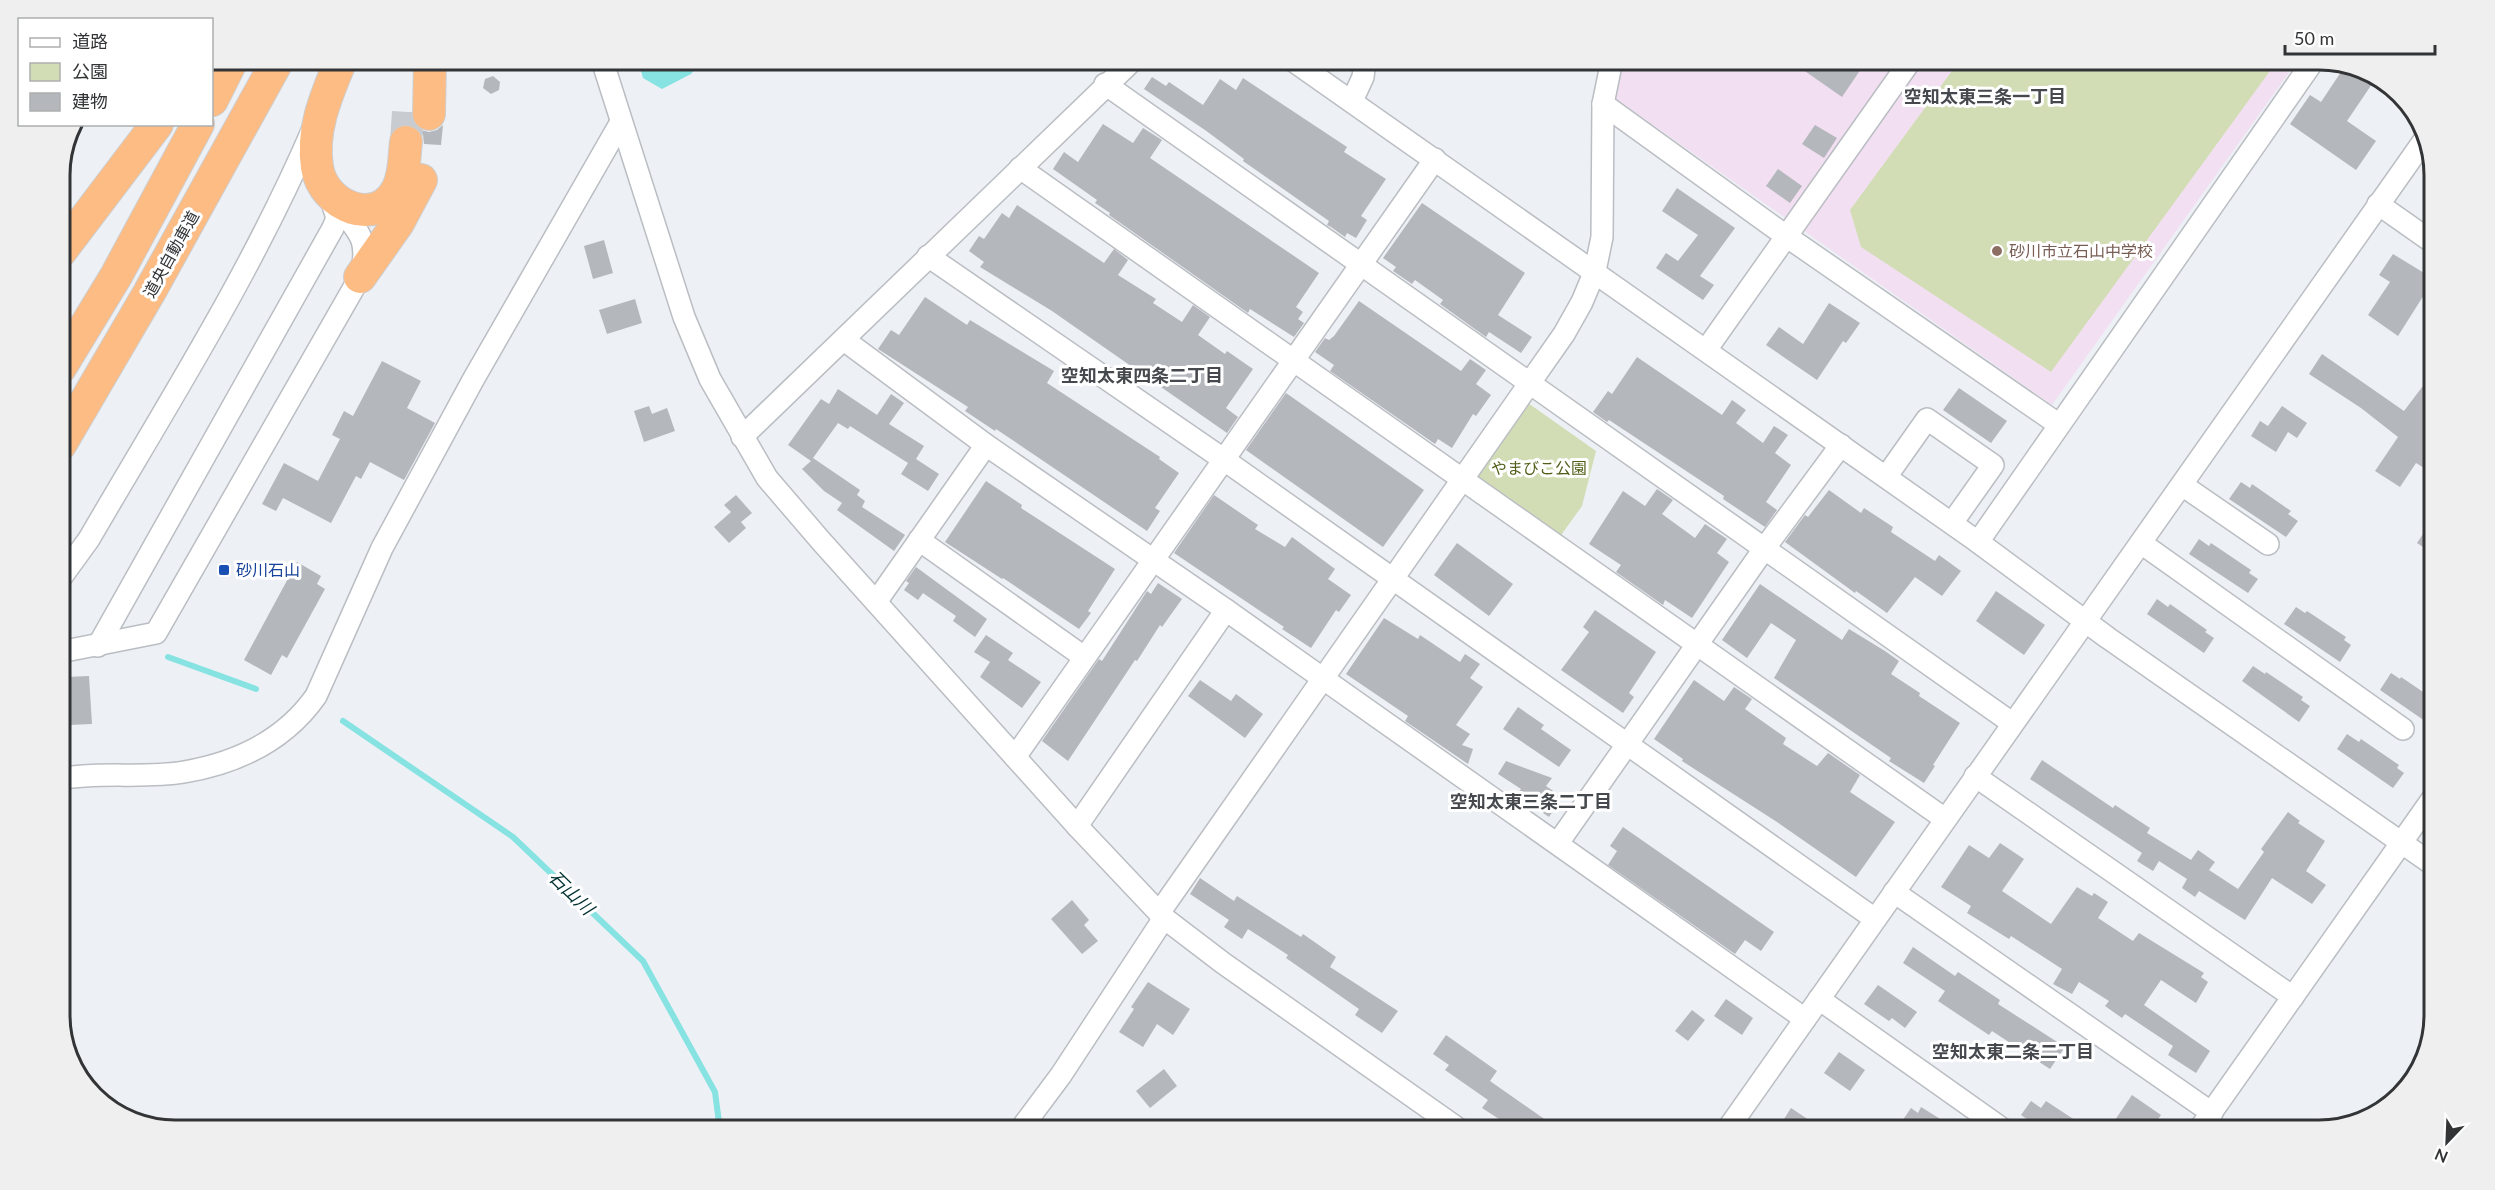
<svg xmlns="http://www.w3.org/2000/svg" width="2495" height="1190" font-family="Lato,'Noto Sans JP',sans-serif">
<rect width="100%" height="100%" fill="#edf1f6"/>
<polygon fill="#f2e0f2" points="1619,60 2298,60 2052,405 1613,97"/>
<g fill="#d2ddb5">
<polygon points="1960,60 2278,60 2051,372 1861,247 1850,210"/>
<polygon points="1528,403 1596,451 1582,506 1559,538 1475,478"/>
</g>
<polygon fill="#87e2e2" points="638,60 703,60 691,74 662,89 643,78"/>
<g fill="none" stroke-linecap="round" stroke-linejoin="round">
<g stroke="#87e2e2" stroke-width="6">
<polyline points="168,657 256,689"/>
<polyline points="343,721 513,837 643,961 715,1092 720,1130"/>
</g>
</g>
<g fill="#b4b7bc">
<polygon points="1789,60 1854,60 1863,66 1842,97"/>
<polygon points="2345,66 2372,84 2347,121 2376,141 2356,170 2290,124 2310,95 2321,102"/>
<polygon points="493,76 500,82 499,90 491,94 483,88 485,79"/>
<polygon points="1152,77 1166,86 1169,82 1203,105 1220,79 1236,90 1243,78 1347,147 1344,152 1386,179 1361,216 1367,220 1356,238 1347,233 1345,237 1331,227 1327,225 1329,221 1243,161 1244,159 1205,130 1144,89"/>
<polygon points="401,112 411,112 413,122 420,130 429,132 437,130 443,125 441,145 424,144 423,135 417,128 409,124 400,125"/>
<polygon points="1103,124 1133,143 1143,128 1162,140 1150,158 1319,273 1296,307 1303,312 1298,319 1304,323 1294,337 1250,309 1248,313 1109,215 1110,213 1095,203 1097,200 1053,169 1064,152 1078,162"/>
<polygon points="1815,125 1837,138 1824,158 1802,144"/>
<polygon points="1778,169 1802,186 1790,203 1766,186"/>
<polygon points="1677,188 1735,228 1700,276 1714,285 1703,300 1656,268 1666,253 1678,261 1698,235 1662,211"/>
<polygon points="1422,203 1525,273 1498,315 1532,337 1521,353 1489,332 1486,337 1440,304 1443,300 1415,280 1412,284 1393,271 1396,267 1383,258"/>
<polygon points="1017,205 1104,263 1114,249 1128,260 1118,275 1156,299 1153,303 1182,322 1193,305 1210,317 1198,335 1225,354 1227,351 1253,369 1226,408 1238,417 1227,433 1052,311 980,267 984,262 969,251 979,236 984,239 1002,213 1009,218"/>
<polygon points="604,240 613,273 593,279 584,246"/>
<polygon points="2393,254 2434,279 2398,336 2368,315 2390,282 2379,275"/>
<polygon points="925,297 967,325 970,320 1054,371 1047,383 1160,457 1159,459 1179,473 1155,508 1160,511 1147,531 996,429 995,431 965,411 968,407 878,349 891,330 899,335"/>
<polygon points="635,299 642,323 607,334 599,310"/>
<polygon points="1359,301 1461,371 1470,359 1486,370 1476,384 1491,395 1476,416 1473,414 1452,448 1438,439 1435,444 1330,371 1334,365 1315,352 1325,338 1329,340 1334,336"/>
<polygon points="1829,303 1860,323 1846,343 1843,341 1817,380 1766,345 1779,327 1803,344"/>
<polygon points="2322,354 2404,411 2435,370 2435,431 2425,446 2435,453 2435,462 2429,471 2416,463 2400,487 2375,471 2398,437 2361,408 2309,374"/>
<polygon points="1637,357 1722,415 1732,400 1746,410 1736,423 1763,443 1774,426 1788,435 1775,453 1791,465 1766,502 1777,510 1765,527 1723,499 1724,496 1609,420 1607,422 1593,412 1608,391 1612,394"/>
<polygon points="382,361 421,381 407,408 435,423 404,480 370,462 361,479 356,476 331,523 283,498 276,511 262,504 284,463 318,481 340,439 332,435 344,411 353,416"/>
<polygon points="1959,388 2007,421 1991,443 1943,410"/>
<polygon points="838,389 877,415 891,394 904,403 889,424 924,446 916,459 939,474 928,491 901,474 908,463 850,426 848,429 838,423 813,458 860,490 857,495 865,501 862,507 905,535 894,551 837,510 842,503 824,491 802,469 811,461 788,445 821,399 829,404"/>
<polygon points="1286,393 1424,490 1383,547 1246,450"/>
<polygon points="649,406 652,414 667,408 675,431 644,442 634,411"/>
<polygon points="2282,406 2307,423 2297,438 2288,432 2276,452 2251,436 2260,421 2268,426"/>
<polygon points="986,481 1022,505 1021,508 1115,569 1088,611 1091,613 1079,629 1003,578 1002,579 945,542"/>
<polygon points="2241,482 2250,488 2252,484 2291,511 2288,514 2298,521 2286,537 2229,499"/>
<polygon points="1657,489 1673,500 1662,514 1695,538 1705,524 1727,539 1717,553 1729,562 1692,618 1665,600 1663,605 1616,572 1621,565 1589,544 1623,491 1645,506"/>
<polygon points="1829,490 1861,513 1864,508 1893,527 1891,532 1935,561 1939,555 1961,571 1942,596 1915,577 1887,613 1856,591 1855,593 1785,542 1805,515 1808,517"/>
<polygon points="736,495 752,513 741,522 746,528 729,543 714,527 731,512 724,505"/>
<polygon points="1214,495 1258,525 1255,529 1285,547 1292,537 1335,569 1328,579 1351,595 1339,612 1336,610 1311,648 1282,629 1284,627 1174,553"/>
<polygon points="2435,516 2435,555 2417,543"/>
<polygon points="2199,539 2209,546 2211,543 2251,570 2249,573 2258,579 2248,593 2189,554"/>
<polygon points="1457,543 1513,584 1489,616 1434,575"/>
<polygon points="297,562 321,576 317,584 325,589 287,658 282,655 271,675 244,660"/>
<polygon points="916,567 987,619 975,637 953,621 956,616 923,593 918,600 904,590 909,583 906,581"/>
<polygon points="1158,583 1182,599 1162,627 1160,625 1137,661 1135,660 1068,761 1042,741 1099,659 1102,661 1147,591 1151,594"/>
<polygon points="1760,584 1842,640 1849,629 1885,651 1899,661 1891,674 1920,693 1919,696 1960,723 1933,765 1935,766 1924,783 1889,761 1891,758 1774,678 1796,640 1771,623 1747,658 1722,640"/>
<polygon points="1996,591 2045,625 2024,655 1976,621"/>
<polygon points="2157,599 2168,607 2170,604 2207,630 2205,632 2214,638 2204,653 2147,614"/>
<polygon points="2296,607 2305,613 2307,611 2346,637 2344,640 2351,645 2340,662 2284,624"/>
<polygon points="1595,610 1656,652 1629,693 1634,697 1623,713 1561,670 1589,632 1583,627"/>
<polygon points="1384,618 1418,639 1420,635 1460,662 1465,654 1480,664 1470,678 1483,687 1456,725 1470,734 1462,745 1473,749 1468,764 1405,721 1408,716 1346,674"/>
<polygon points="986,635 1013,653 1008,660 1041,682 1022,708 980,677 990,662 974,652"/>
<polygon points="2253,666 2265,674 2266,672 2303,697 2301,700 2310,706 2299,722 2242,681"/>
<polygon points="2391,673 2400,679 2401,677 2435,700 2435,728 2380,690"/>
<polygon points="89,676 92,724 69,725 66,677"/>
<polygon points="1200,680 1231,701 1236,694 1263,714 1245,738 1188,696"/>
<polygon points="1694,680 1724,701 1734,687 1752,699 1745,709 1786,738 1783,744 1817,766 1828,753 1860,775 1850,792 1895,822 1856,877 1777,822 1682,761 1683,759 1654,739"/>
<polygon points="1518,707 1544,725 1541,729 1571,750 1559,767 1503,729"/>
<polygon points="2347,734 2359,742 2361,739 2399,765 2397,768 2404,773 2393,788 2337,749"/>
<polygon points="2042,760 2113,808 2115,805 2150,828 2147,833 2191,860 2198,850 2215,862 2209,870 2238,889 2264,852 2261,849 2288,812 2300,821 2298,823 2325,841 2306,871 2326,885 2312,904 2272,878 2245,920 2199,891 2195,897 2182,888 2187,879 2159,861 2153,871 2137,861 2142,853 2030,779"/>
<polygon points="1506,761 1552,778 1546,786 1562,797 1549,817 1517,795 1521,789 1498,774"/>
<polygon points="1623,827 1774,932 1761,951 1745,940 1735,954 1608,865 1617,851 1610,846"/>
<polygon points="2000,843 2024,859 2002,891 2051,924 2077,887 2092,896 2094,893 2108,902 2098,918 2133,941 2139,933 2204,973 2201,977 2208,982 2196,1003 2161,980 2144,1005 2210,1051 2196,1073 2168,1055 2173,1046 2125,1014 2122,1018 2105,1006 2109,1001 2079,982 2072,994 2053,984 2062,969 2011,936 2009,939 1967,913 1971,906 1941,887 1969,845 1989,858"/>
<polygon points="1200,878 1234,901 1237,896 1301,937 1303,934 1336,957 1330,967 1398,1011 1382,1033 1355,1015 1359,1009 1286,958 1288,955 1248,929 1242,939 1224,927 1229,920 1190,894"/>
<polygon points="1072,900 1089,920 1084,925 1098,941 1082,954 1051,919"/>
<polygon points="1913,947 1955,976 1958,972 2000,1000 1998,1004 2065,1047 2050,1069 1992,1031 1989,1035 1938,1001 1945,991 1903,963"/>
<polygon points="1148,982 1190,1009 1173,1035 1157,1024 1143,1047 1119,1032 1134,1009 1131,1007"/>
<polygon points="1878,985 1917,1012 1905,1028 1892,1018 1889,1021 1864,1004"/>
<polygon points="1726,999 1753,1018 1742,1035 1714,1016"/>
<polygon points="1692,1010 1705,1020 1688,1041 1675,1031"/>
<polygon points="1446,1035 1497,1071 1490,1081 1560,1130 1516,1130 1482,1108 1488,1100 1445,1070 1449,1065 1433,1054"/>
<polygon points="1839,1052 1865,1070 1850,1091 1824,1073"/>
<polygon points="1164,1069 1177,1086 1150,1108 1136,1091"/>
<polygon points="2132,1095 2161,1115 2151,1130 2123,1130 2113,1123"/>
<polygon points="2031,1101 2041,1108 2046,1101 2090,1130 2043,1130 2021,1115"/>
<polygon points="1921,1107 1958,1130 1896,1130 1911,1108 1918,1113"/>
<polygon points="1791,1108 1824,1130 1777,1130"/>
</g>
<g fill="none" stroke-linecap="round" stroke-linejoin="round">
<polyline stroke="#c8cbd0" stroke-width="32" stroke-dasharray="32 16" stroke-linecap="butt" points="406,142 408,112"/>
<defs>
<g id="minor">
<polyline points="602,60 684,317 710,379 767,478 821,541 1077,826 1164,918 1223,963 1460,1130"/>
<polyline points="1292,60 1978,542 2108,638 2435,866"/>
<polyline points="1105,84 2012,723"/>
<polyline points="1352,101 1363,77 1365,60"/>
<polyline points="1603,104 1786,236 2058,424"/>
<polyline points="1020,168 1945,819"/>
<polyline points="2378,204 2435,244"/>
<polyline points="928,256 1223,459 1875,919"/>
<polyline points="844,340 986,445 1226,610 1805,1019"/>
<polyline points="1706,350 1911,60"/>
<polyline points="742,437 1133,60"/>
<polyline points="1886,477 1927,419 1993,465 1952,523"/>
<polyline points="2182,485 2268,544"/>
<polyline points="919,540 1084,657"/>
<polyline points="1978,542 2314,60"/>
<polyline points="2141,543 2403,729"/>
<path d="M60 579 89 539C167 405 251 273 312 131"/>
<polyline points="876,602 986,445"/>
<polyline points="98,646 333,228 337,218 331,199"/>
<path d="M60 652 156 633 360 277C371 239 358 231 335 203"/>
<polyline points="1015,757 1435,159"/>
<polyline points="1975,776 2293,997"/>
<path d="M60 779C101 771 144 779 184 772 237 763 285 740 316 696L382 548 473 380 621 122"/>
<polyline points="1077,826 1226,610"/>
<polyline points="1558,843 1764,549 1841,445"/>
<polyline points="1894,892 2212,1113"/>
<polyline points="1159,913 1564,334 1582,302 1595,271 1602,237 1603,104 1612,60"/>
<polyline points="1819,999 2004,1130"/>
<polyline points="1020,1130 1061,1075 1164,918"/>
<polyline points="1727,1130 2425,139"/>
<polyline points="2199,1130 2435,795"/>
</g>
<g id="highway">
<path d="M341 60C327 94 311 129 317 167 323 207 378 229 398 188 405 174 404 157 406 142"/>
<polyline points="212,100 232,60"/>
<polyline points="429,114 430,60"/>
<polyline points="60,252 157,124"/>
<polyline points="360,277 398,223 421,180"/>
<polyline points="60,368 116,276 198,124"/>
<polyline points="60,445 149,293 278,60"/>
</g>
</defs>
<use href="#minor" stroke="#babec3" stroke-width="24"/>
<use href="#highway" stroke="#cececf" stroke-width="34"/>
<use href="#minor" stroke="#fff" stroke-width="21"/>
<use href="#highway" stroke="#fdbc84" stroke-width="32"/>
</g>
<circle fill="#8d6e63" stroke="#fff" stroke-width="2" cx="1997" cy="251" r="6"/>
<rect fill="#1a4fb4" stroke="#fff" stroke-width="2" x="218" y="564" width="12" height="12" rx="3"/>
<g text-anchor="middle" stroke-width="6" stroke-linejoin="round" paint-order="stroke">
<g font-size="16" fill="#785e54" stroke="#fff" text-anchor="start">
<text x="2009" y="257">砂川市立石山中学校</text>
</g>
<g font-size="16" fill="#323436" stroke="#fff">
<text transform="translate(171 254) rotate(-61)" y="6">道央自動車道</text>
</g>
<g font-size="16" fill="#525f19" stroke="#fff">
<text x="1539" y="474">やまびこ公園</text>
</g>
<g font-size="16" fill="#164399" stroke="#fff" text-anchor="start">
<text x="236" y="576">砂川石山</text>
</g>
<g font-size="18" font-weight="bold" fill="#45484c" stroke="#fff">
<text x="1985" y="103">空知太東三条一丁目</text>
<text x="1142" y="382">空知太東四条二丁目</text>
<text x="1531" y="808">空知太東三条二丁目</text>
<text x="2013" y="1058">空知太東二条二丁目</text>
</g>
<g font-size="18" font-style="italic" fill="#023131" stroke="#fff">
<text transform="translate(571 893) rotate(44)" y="6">石山川</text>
</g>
</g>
<path d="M0 0H2495V1190H0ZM175 70H2319A105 105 0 0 1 2424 175V1015A105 105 0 0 1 2319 1120H175A105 105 0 0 1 70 1015V175A105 105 0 0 1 175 70Z" fill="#efefef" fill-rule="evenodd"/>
<path fill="none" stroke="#323436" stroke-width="3" d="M175 70H2319A105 105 0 0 1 2424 175V1015A105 105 0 0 1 2319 1120H175A105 105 0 0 1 70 1015V175A105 105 0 0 1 175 70Z"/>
<rect x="18" y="18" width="195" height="108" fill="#ffffff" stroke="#adaeaf" stroke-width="1.5"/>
<rect x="30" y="38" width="30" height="9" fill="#ffffff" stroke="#adaeaf" stroke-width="1.5"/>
<text x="72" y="48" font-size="18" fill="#323436">道路</text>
<rect x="30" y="63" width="30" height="18" fill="#d2ddb5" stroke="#adaeaf" stroke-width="1.5"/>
<text x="72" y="78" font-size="18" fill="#323436">公園</text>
<rect x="30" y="93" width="30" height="18" fill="#b4b7bc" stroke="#adaeaf" stroke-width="1.5"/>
<text x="72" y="108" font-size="18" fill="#323436">建物</text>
<g transform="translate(2447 1142) rotate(203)" stroke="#ffffff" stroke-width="4.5" paint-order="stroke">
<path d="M0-4.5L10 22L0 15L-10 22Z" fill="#323436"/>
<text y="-9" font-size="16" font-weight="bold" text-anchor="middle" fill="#323436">N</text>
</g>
<path d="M2285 45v9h150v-9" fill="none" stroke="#323436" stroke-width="3"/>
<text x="2294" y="45" font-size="18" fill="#323436" stroke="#ffffff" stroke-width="4.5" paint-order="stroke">50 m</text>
</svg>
